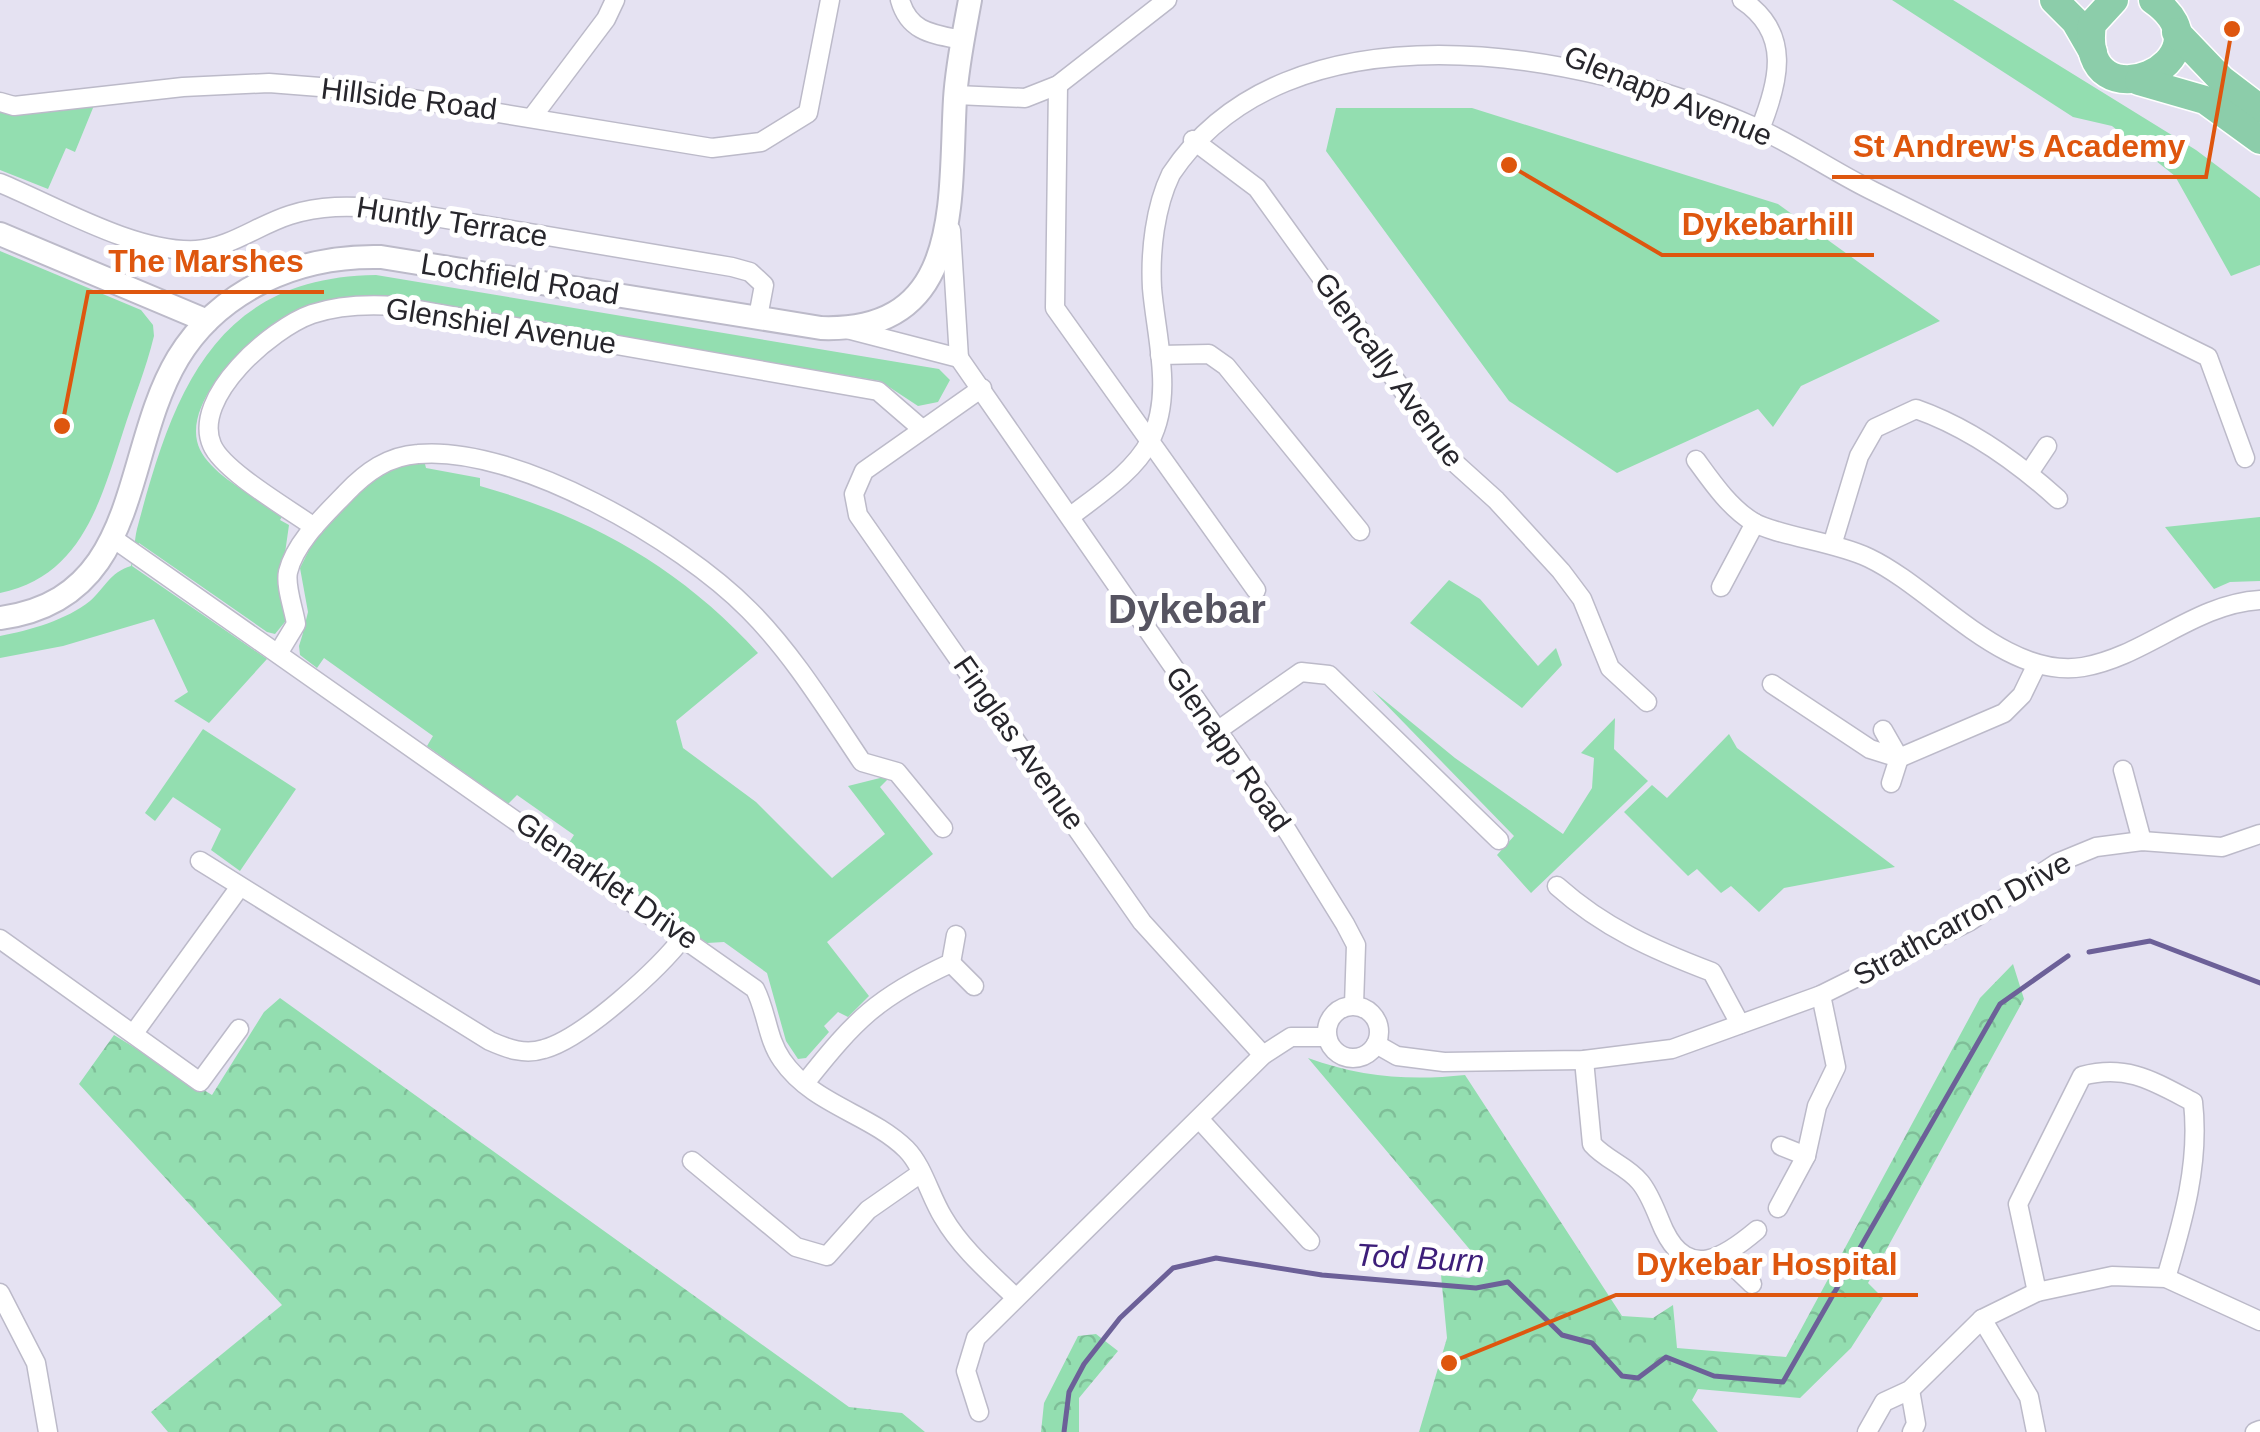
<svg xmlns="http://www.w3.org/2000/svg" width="2260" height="1432" font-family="Arial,sans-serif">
<defs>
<pattern id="forest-crowns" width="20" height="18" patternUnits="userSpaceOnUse" patternTransform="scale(2.5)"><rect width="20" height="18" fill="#93deb0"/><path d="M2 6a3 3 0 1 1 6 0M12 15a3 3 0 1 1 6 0" fill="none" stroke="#7fbe98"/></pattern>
</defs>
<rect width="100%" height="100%" fill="#e5e2f2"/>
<g fill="#93deb0">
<polygon points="1892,0 1953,0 2196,150 2260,198 2260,265 2231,276 2175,176 2112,126 2073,117"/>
<polygon points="95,103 75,152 66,148 48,189 0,170 0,111 17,113"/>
<polygon points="1336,108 1472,108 1778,204 1940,321 1801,386 1773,427 1758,409 1617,473 1509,401 1326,151"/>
<path d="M0 251 141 310 153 325 154 336C146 369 133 400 123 432 100 502 82 576 0 593Z"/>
<path d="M376 275 939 369 950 380 938 402 918 406 880 381 371 296C343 298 314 303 289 315 253 333 187 396 197 441 204 473 258 498 283 515L280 520 289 525 284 560 289 616 303 632 308 612 300 568 315 538 377 472 424 460 426 468 480 478V486C590 517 681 568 758 653L676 721 683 748 756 802 832 878 885 834 848 786 892 775 880 787 933 854 827 942 869 996 848 1017 838 1012 824 1026 829 1032 806 1058 798 1059 786 1041 767 973 724 942 707 943 567 846 574 835 517 795 508 804 427 746 433 736 324 658 317 668 300 655 299 646 303 633 289 617 275 634 267 632 139 543 132 566 267 659 209 723 174 701 188 692 154 619 63 646 0 658V636C31 630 66 620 90 601 104 589 110 572 131 566 135 552 134 541 137 529 173 393 214 277 376 275Z"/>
<polygon points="2260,517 2260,581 2230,582 2214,589 2165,527"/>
<polygon points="1449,580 1480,599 1538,666 1556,648 1562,665 1522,708 1410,623"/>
<polygon points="1372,690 1455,758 1563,834 1592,788 1594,758 1581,753 1615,718 1614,749 1648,781 1531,893 1497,855 1514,836"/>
<polygon points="203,729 296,789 240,871 211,850 221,829 173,797 155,821 145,813"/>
<polygon points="1729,734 1737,748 1895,867 1784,888 1759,912 1731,886 1721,893 1697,869 1688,876 1624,812 1652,785 1667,798"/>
</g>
<g fill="url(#forest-crowns)">
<path d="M2013 964 2024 999 1868 1283 1883 1298 1851 1348 1800 1398 1698 1389 1692 1400 1718 1432H1419L1447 1338 1441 1275 1469 1278 1488 1271 1308 1058C1360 1077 1410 1081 1465 1075L1622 1316 1653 1318 1673 1305 1677 1348 1786 1357 1980 998Z"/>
<polygon points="280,998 849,1407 902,1413 925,1432 168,1432 151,1412 282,1305 79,1084 114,1035 212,1095 264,1012"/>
<polygon points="1096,1334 1118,1351 1079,1398 1079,1432 1041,1432 1044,1403 1078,1336"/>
</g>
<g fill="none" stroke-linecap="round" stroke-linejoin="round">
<g stroke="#6c6098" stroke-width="5">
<polyline points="2089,952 2150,941 2260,983"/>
<polyline points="1064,1432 1069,1392 1084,1364 1120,1318 1173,1268 1216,1258 1322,1275 1476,1288 1508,1282 1562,1335 1592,1343 1622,1376 1638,1378 1666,1357 1714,1376 1783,1382 2000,1004 2068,956"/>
</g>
<defs>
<g id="minor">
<path d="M900 0C909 32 932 34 962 40"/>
<path d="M1742 0C1792 33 1779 82 1760 129"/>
<polyline points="1058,85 1055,308 1256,590"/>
<polyline points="956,95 1025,98 1058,85 1167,0"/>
<polyline points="0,102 14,106 183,87 269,83 358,90 712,148 761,142 808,113 830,0"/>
<polyline points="533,116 606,19 615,0"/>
<polyline points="1193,140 1257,188 1455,463 1496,500 1561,571 1582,599 1610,668 1647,702"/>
<path d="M0 183C56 206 135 253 196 250 230 248 258 225 290 215 321 205 349 206 381 208L732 267 750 272 764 285 758 317"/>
<polyline points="951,230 959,358"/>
<polyline points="847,329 959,358"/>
<polyline points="1160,355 1209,354 1226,366 1360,531"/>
<polyline points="959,358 1288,832 1345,924 1356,945 1354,1005"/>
<polyline points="982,388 864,471 854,494 858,515 1142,922 1263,1055"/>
<path d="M1696 460C1712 482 1729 507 1753 522 1777 536 1836 542 1869 558 1934 589 2005 680 2083 667 2146 656 2194 604 2260 600"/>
<polyline points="2029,473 2047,446"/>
<path d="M1071 516C1098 495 1134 472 1150 441 1174 395 1156 337 1152 288 1150 251 1155 207 1171 174 1287 0 1574 46 1757 128 1797 146 1834 172 1873 191 1985 247 2096 302 2208 357L2245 458"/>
<path d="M314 527C289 509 223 471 212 445 191 397 272 328 312 314 339 305 367 304 396 306L878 391 922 429"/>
<path d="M114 539 755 989C767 1012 767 1039 782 1060 813 1105 869 1113 906 1149 923 1166 930 1196 943 1217 961 1248 989 1272 1015 1297"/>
<path d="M1833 542 1859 456 1875 428 1916 409C1970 428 2016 461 2058 499"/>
<polyline points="1721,587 1755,523"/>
<path d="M279 652 296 624C294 610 285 586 288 572 295 542 326 514 346 493 366 472 388 456 418 454 517 445 681 541 749 610 793 654 827 710 862 762L897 772 943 828"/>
<polyline points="1772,684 1870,749 1899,758 2004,713 2022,695 2037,664"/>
<polyline points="1883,730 1899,758 1891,783"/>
<polyline points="1217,731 1301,672 1329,675 1499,840"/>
<polyline points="2123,770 2142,841"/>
<path d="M200 861 490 1041C508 1049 525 1055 544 1049 584 1038 660 968 685 935"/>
<path d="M1557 886C1604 928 1654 950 1712 972L1740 1024"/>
<polyline points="0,939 200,1082 239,1029"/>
<polyline points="951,963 974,986"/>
<circle cx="1353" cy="1032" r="26"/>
<polyline points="134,1033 239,888"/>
<polyline points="1376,1044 1397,1056 1444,1062 1584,1060 1672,1049 1821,995 1970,921 2057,863 2096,847 2142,841 2222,847 2260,834"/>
<path d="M1584 1060 1592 1144C1606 1160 1627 1166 1640 1182 1651 1195 1657 1215 1664 1230 1689 1282 1726 1256 1757 1230"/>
<path d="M805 1083C855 1020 877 997 951 963L956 935"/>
<polyline points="1201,1121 1310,1241"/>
<polyline points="1781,1146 1806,1156"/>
<polyline points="692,1161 796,1247 827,1256 868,1210 921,1173"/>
<polyline points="1778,1208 1806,1156 1817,1106 1836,1067 1821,995"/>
<polyline points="1725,1258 1752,1284"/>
<path d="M2037 1292 2018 1204 2082 1076C2127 1064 2153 1081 2193 1102 2200 1163 2183 1221 2166 1278"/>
<polyline points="0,1293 36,1363 48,1432"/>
<polyline points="1982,1319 2029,1397 2036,1432"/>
<polyline points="1910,1390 1916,1424 1912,1432"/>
<polyline points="979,1412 966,1371 976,1338 1263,1055 1291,1037 1326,1037"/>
<polyline points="1867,1432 1884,1402 1910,1390 1982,1319 2037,1292 2112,1276 2166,1278 2260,1321"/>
<polyline points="2255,1432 2260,1430"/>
</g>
<g id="tertiary">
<polyline points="0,234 207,321"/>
<path d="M0 618C143 599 121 453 178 358 198 325 228 299 262 282 300 263 339 256 381 257L821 328C964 333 949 200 955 99 957 66 964 33 970 0"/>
</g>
<g id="primary">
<polyline points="2054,0 2075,21 2093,52"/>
<path d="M2114 0 2092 24C2077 131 2238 60 2153 0"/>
<polyline points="2176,32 2221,79 2260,109"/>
<polyline points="2139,81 2205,100 2260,140"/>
</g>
</defs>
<use href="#minor" stroke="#bcbac9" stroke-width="21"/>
<use href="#tertiary" stroke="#bcbac9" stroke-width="26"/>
<use href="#primary" stroke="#fff" stroke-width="31"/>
<use href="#minor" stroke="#fff" stroke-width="18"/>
<use href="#tertiary" stroke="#fff" stroke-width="22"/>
<use href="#primary" stroke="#8ccdaa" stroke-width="28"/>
</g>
<g text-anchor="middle" stroke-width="10" stroke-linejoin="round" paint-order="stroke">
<g font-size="30" fill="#27262c" stroke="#fff">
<text transform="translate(1668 96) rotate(22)" y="10">Glenapp Avenue</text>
<text transform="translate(409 99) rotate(7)" y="10">Hillside Road</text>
<text transform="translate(452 222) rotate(9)" y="10">Huntly Terrace</text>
<text transform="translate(520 279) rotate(9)" y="10">Lochfield Road</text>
<text transform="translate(501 326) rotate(9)" y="10">Glenshiel Avenue</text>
<text transform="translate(1389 370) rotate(54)" y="10">Glencally Avenue</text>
<text transform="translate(1019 743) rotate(55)" y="10">Finglas Avenue</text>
<text transform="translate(1228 749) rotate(55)" y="10">Glenapp Road</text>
<text transform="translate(607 881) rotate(35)" y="10">Glenarklet Drive</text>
<text transform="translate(1962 919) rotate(-29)" y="10">Strathcarron Drive</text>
</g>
<g font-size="32" font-style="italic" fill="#3d1e79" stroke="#fff">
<text transform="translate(1420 1258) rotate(3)" y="11">Tod Burn</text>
</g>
<g font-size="40" font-weight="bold" fill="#565461" stroke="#fff">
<text x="1187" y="623">Dykebar</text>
</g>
</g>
<path fill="none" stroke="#de560e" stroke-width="4" d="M2232 29L2206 177H1832M1509 165L1662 255H1874M62 426L88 292H324M1449 1363L1616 1295H1918"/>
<g fill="#de560e" stroke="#fff" stroke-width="4">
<circle cx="2232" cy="29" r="10"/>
<circle cx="1509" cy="165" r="10"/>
<circle cx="62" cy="426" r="10"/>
<circle cx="1449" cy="1363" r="10"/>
</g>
<g font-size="32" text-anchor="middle" font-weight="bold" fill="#de560e" stroke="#fff" stroke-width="10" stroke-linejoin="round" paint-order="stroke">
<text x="2019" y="157">St Andrew's Academy</text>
<text x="1768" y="235">Dykebarhill</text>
<text x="206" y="272">The Marshes</text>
<text x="1767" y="1275">Dykebar Hospital</text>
</g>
</svg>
